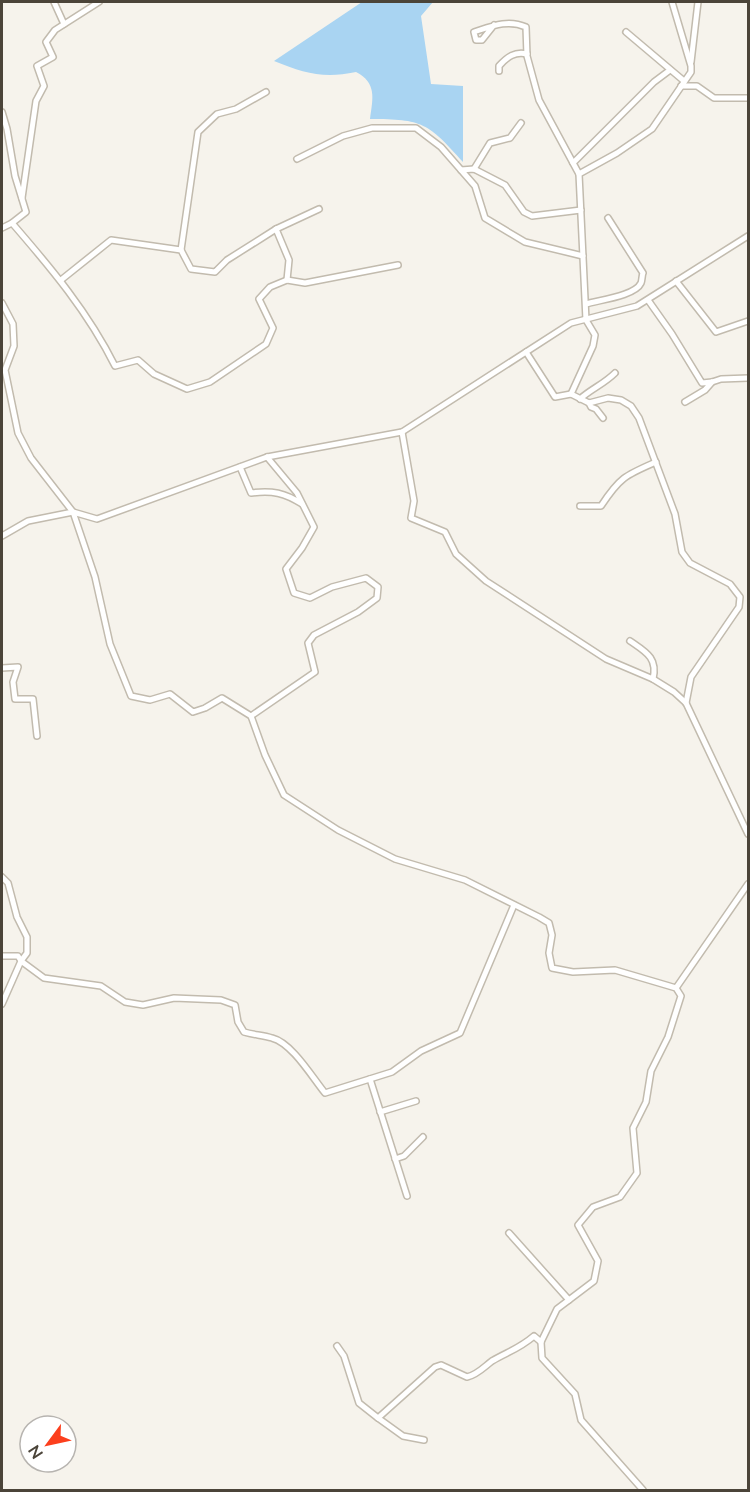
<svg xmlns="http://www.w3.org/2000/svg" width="750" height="1492" font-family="Lato,sans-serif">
<rect width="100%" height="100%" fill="#f6f3ec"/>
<path fill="#a9d4f2" d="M362 2H433L421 16 431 84 463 86V162C428 123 423 119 370 119 373 98 377 83 356 72 323 79 304 73 274 61Z"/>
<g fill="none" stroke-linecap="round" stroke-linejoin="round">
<defs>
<g id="minor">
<polyline points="54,2 64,24"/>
<polyline points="672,2 691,66 691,72 652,129 617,153 579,174 586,320 595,335 593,346 571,394 589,403 608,398 621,400 631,406 639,418 675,514 682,552 690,563 730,584 740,597 739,607 691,677 686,703"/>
<path d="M494 25 482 40H476L474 32C492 26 508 19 526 27L527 56 539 100 579 174"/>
<polyline points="626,32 684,81"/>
<polyline points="691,62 698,2"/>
<path d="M499 71V66C507 57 515 51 527 54"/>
<polyline points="681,86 697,86 714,98 748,98"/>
<polyline points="2,112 7,129 15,176 26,212 12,223"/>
<polyline points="297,159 343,136 372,128 416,128 441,147 475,186 485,218 525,242 583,256"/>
<polyline points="573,163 654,82 670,70"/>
<polyline points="474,169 490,143 510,138 521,123"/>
<polyline points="461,170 474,169 505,185 524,212 532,216 581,210"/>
<polyline points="22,198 36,101 44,86 37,66 53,57 46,42 55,30 99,2"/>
<path d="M2 228 12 223C51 268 88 312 115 366L138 360 154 374 187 389 210 382 266 344 273 328 259 299 270 287 287 280 305 283 398 265"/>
<polyline points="181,250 198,132 217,114 236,109 266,92"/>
<polyline points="61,280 111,240 181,250 191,269 215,272 227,260 276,229"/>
<polyline points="287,280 289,260 276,229 319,209"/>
<polyline points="676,281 716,332 748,321"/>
<polyline points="648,300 672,334 702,383 712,382 721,379 748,378"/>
<polyline points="2,303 13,324 14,346 5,370 18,433 31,458 73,512 95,577 110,644 131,696 150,700 170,694 193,712 205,708 222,698 251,716 265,755 284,795 338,830 395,859 465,880 539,917 549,923 552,935 549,953 552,968 573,972 615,970 676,988 681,996 668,1037 651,1071 646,1102 633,1128 637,1173 620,1197 593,1207 578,1225 598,1261 594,1281 557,1309 541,1342 542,1358 575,1394 581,1420 643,1490"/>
<path d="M586 304C599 300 635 296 641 283 642 281 642 275 643 273L608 218"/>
<polyline points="526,352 555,397 571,394"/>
<path d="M580 399C591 389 604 384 615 373"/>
<polyline points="685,402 705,390 712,382"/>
<polyline points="589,403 591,407 596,409 603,418"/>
<polyline points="402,432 414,501 411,518 445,532 456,554 486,581 606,659 653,679 674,692 686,703 748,834"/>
<path d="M240 467 251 493C272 490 285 493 302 504"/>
<path d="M580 506H601C620 477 626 475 656 462"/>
<polyline points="2,536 28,521 73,512 97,519 267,457 402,432 571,323 637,306 748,236"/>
<path d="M630 641C646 652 658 658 653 679"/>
<polyline points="2,668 18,667 13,682 15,699 33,699 37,736"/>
<polyline points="251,716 315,672 308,643 314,635 358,612 377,598 378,587 366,578 332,587 310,598 294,593 286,569 302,548 314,527 297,493 267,457"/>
<path d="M2 877 8 883 17 917 27 937V953L21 961 44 978 101 986 125 1002 143 1005 174 998 221 1000 235 1005 238 1022 244 1032C254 1035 263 1035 272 1038 292 1043 312 1077 325 1093L392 1072 421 1051 460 1033 514 905"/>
<polyline points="2,956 18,956 21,961 2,1004"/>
<polyline points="676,988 748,884"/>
<polyline points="370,1079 407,1196"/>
<polyline points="380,1112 416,1101"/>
<polyline points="395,1159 404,1156 423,1137"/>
<polyline points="509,1233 569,1300"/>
<polyline points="337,1346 344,1356 359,1403 378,1418"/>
<path d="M424 1440 403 1436 378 1418 435 1367 441 1365 467 1377C477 1375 484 1367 492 1361 507 1352 519 1349 534 1336L541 1342"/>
</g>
</defs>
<use href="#minor" stroke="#c2bbae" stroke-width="8"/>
<use href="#minor" stroke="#fff" stroke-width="5"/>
</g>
<rect width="750" height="1492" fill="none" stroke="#4b4439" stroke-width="6"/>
<g transform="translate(48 1444) rotate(237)"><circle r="28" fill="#ffffff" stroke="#b7b4b0" stroke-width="1.5"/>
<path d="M0-4.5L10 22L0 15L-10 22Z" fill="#fc3f1d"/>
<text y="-9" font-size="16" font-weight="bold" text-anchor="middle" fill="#4b4439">N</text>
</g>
</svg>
